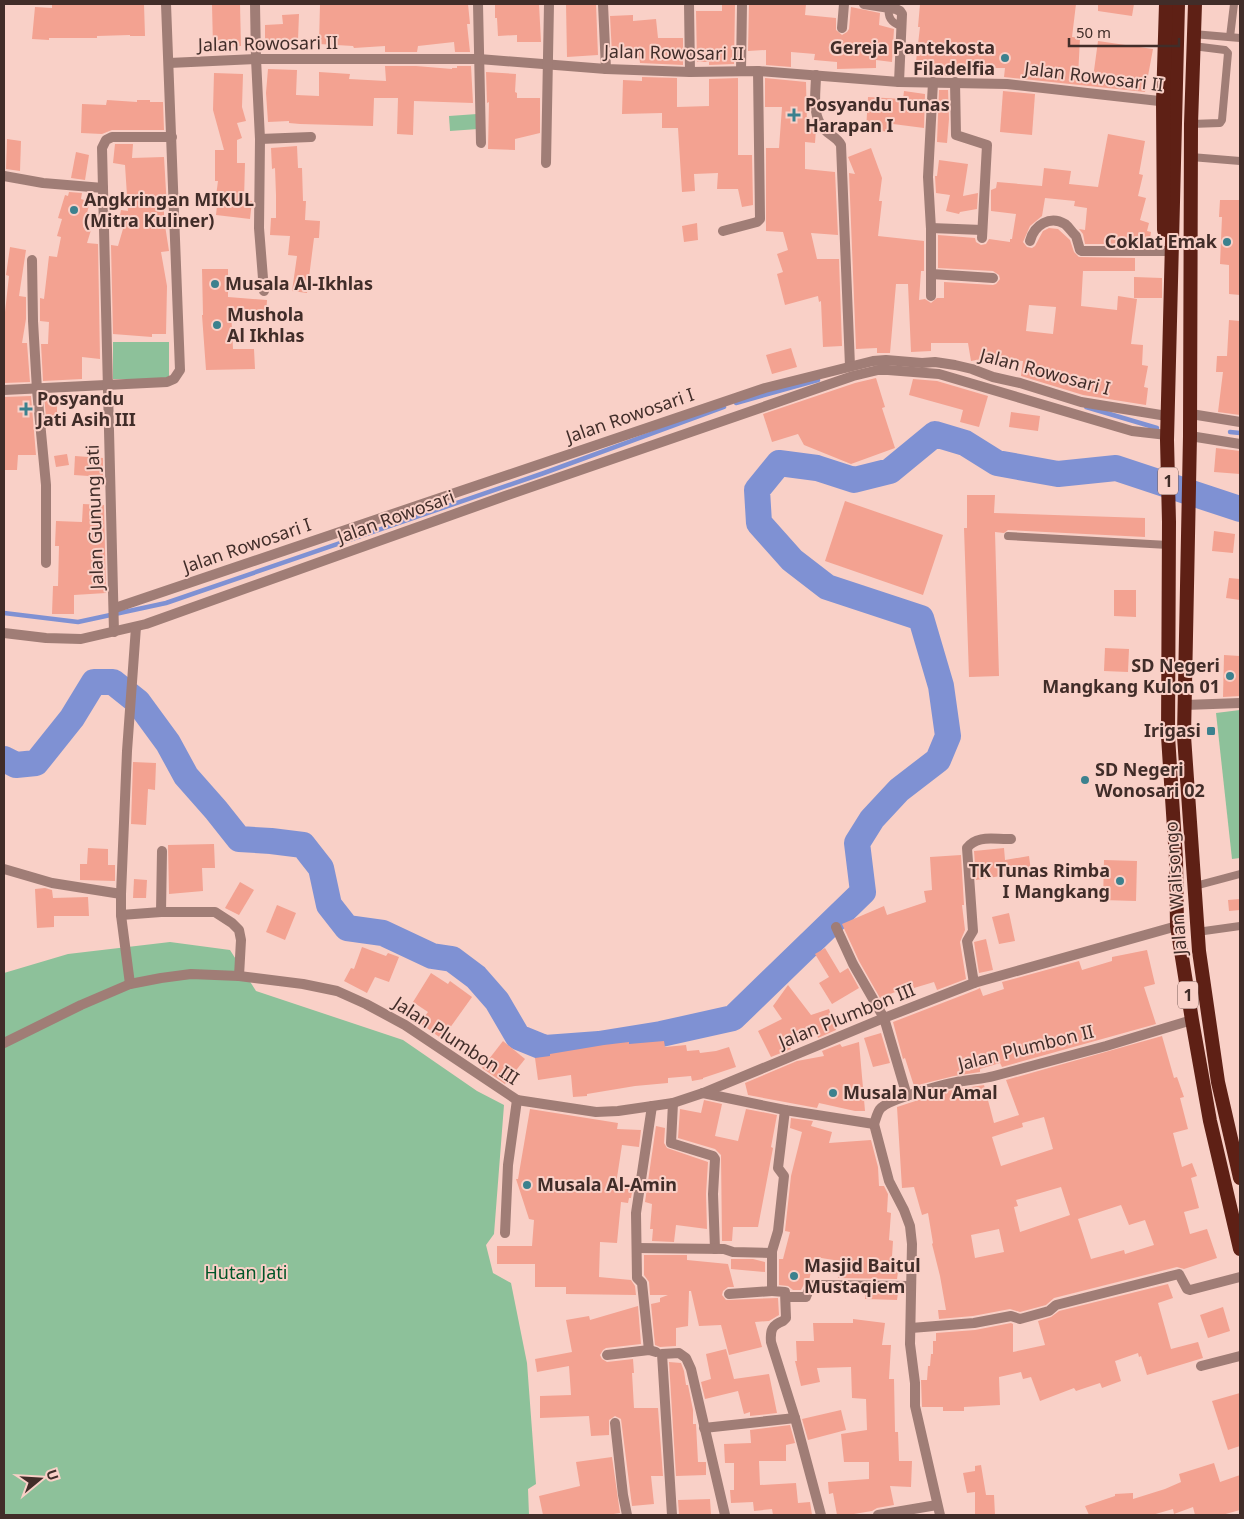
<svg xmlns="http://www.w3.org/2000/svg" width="1244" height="1519" font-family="'Noto Sans',sans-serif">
<rect width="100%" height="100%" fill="#f9d0c7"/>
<g fill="#8dc19a">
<polygon points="477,114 478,129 450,131 449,116"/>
<rect x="113" y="342" width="56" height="37"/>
<polygon points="1240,710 1240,858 1232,859 1216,713"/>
<polygon points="170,942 230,950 256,991 403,1040 477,1091 504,1105 494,1234 486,1245 493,1273 511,1283 527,1363 536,1484 528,1489 529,1515 4,1515 4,973 68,954"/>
</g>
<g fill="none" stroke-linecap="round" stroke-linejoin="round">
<g stroke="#7f91d3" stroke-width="4.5">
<polyline points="736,403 818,380"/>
<polyline points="1086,407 1157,428"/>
<polyline points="1230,432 1240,433"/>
<polyline points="4,613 78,622 166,603 544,473 724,407"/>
</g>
<polyline stroke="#7f91d3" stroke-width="26" points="4,759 16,765 36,763 72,718 94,682 113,682 138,702 168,743 186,776 216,810 239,839 271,841 303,845 321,868 329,905 347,928 383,933 432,956 452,959 476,977 497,1001 518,1037 545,1048 599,1044 661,1034 733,1018 863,892 857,843 872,819 899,790 938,760 948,736 941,686 921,618 827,587 792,560 759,523 757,490 779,463 817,468 854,480 890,471 935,434 965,443 997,463 1058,474 1116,468 1240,509"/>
</g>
<g fill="#f3a291" fill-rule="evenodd">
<polygon points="52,4 144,4 145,36 130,36 130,35 97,36 97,38 49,38 49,40 32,39 35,7 52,8"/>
<polygon points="212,4 240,4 241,46 213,47"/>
<polygon points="320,4 468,4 470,24 467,24 470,52 455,52 454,42 418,46 417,52 385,52 385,46 354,48 353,46 319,44"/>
<polygon points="495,4 539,4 541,42 517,42 517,35 498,36 497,18 495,18"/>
<polygon points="566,4 596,4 598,55 567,57"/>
<polygon points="722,4 735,4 734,64 709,65 709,62 697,62 696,11 722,11"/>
<polygon points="749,4 806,4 805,15 836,18 836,30 842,35 847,32 849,29 851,7 880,13 879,25 894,29 892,62 876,60 876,68 837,69 837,62 814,60 815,54 791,52 791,67 766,65 766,50 748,51"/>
<polygon points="920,4 1076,4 1072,37 1080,38 1078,77 1093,78 1098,41 1153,49 1145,92 1004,77 1005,68 974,68 974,70 953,69 952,76 936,76 937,73 915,70 920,27 918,27"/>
<polygon points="1098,4 1134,4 1132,16 1098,11"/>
<polygon points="299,14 298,40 265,42 265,25 283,24 282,15"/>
<polygon points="633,15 633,21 656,19 658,38 683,38 683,65 640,63 639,56 618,57 617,54 612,54 610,16"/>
<polygon points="385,66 416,66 452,69 452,68 457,68 457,66 471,66 473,103 414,101 413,135 397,134 398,98 374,98 373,126 300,124 289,123 289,121 268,122 266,93 268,69 297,70 296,95 319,96 319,72 350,74 349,79 386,81"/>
<polygon points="486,72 516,74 515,92 517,93 517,98 540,98 540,133 515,139 515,150 488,149 489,102 487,103"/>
<polygon points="214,73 243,74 242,107 246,121 237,123 242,138 237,140 237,163 245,163 244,200 252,201 250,219 216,215 218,196 216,196 218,181 215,181 215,150 224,150 213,110"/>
<polygon points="642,77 677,78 677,107 709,106 709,79 738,78 738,155 752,155 753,205 742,207 738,189 717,189 718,173 694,174 695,191 682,192 678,128 662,128 662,113 622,114 623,80 642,81"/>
<polygon points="765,78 806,82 807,126 814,127 816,129 815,143 805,142 805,169 835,172 838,235 811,233 817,259 839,259 842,346 823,347 821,301 819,302 818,296 785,305 777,274 783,272 777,254 788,250 783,232 766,231 766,148 779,148 782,107 765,107"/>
<polygon points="939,90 948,90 949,119 947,143 937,142"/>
<polygon points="904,91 925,94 924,128 893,124 893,132 866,130 868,97 903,99"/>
<polygon points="1003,91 1035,94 1032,135 1000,132"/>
<polygon points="107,100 137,102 137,100 150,100 150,102 163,102 164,130 112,130 102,134 81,133 82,104 106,105"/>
<path d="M1108 134 1145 141 1139 174 1143 175 1138 196 1146 198 1140 220 1149 223 1147 231 1151 232 1149 244H1085L1083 234 1079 229 1085 230 1087 208 1074 206 1075 201 1045 198 1042 216 1030 226 1023 242 1027 247 1032 248 1035 246 1043 231 1049 228 1058 229 1070 240 1074 252 1079 257 1135 258V271H1083L1081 306 1117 310 1118 296 1137 299 1131 344 1143 345 1142 365 1148 366 1144 387 1148 388 1146 405 1083 395 1021 376 1023 361 987 358 971 361 968 343H931V351L911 352 908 284H896L890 353H877V348L856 349 849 173 855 174 848 157 871 148 882 178 879 201H882L878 236 924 241V271H921L919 300 925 299 931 303 937 298H944V282L993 285 996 284 1000 279 999 275 993 271 938 268V235L975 238 976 242 981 245 986 244 989 239 1010 242V239H1012L1016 214 991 211V190L996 188 997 182 1042 186 1044 168 1071 171 1069 184 1098 187ZM1029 305 1056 307 1053 334 1026 331Z"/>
<polygon points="7,139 21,141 20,171 6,169"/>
<polygon points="115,144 133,144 132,158 164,157 167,208 164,208 164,219 169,251 161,252 167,286 166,334 152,334 152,337 113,334 111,245 118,246 125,222 119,221 121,210 128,211 125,165 113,163"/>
<polygon points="297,146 298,168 302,168 303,201 306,201 305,220 320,221 319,238 314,238 307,293 292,291 297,256 288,255 290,236 270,235 271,218 276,218 276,195 275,168 272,169 271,148"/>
<polygon points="76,152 89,155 85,180 71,178"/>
<polygon points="939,160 968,164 963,196 978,193 977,209 960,212 959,214 946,211 950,195 936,193 935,176 937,176"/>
<polygon points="69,192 82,193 81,199 90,202 83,227 91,230 87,243 98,244 100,359 82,357 82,379 43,381 41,344 48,344 49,322 40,321 40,298 44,299 49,256 57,257 61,237 57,236 62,219 58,218 65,195 68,196"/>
<polygon points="1220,200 1240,200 1240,295 1229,294 1229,265 1220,264 1222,217 1219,217"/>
<polygon points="697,223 698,240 684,242 682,226"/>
<polygon points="10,247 26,250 19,296 26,297 26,319 22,343 27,343 30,382 4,383 4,321 9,276 6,275"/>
<polygon points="202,269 228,269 228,297 267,300 266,314 231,311 233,349 254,349 255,369 206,370 202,315 203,315"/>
<polygon points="1134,277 1162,278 1162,298 1134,298"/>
<polygon points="1229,320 1240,321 1240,415 1218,412 1223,372 1216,372 1217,356 1227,356"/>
<polygon points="791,348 797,367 772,374 766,355"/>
<polygon points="876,378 885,407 882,408 895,448 851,464 804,445 798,434 772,442 763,414 855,383"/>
<polygon points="913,379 937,381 988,396 979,427 960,422 963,410 909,395"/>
<polygon points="57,394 57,417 46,417 44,395"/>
<polygon points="31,396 36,455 18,455 17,470 4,470 4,397"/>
<polygon points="1011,412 1040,416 1038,431 1009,427"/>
<polygon points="1216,448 1240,451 1240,474 1214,472"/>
<polygon points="67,454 69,465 56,467 54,456"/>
<polygon points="75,456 103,458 103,477 74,475"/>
<polygon points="967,495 995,495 994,513 1145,518 1145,537 1008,530 1004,533 995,532 999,676 969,677 964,528 967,528"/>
<polygon points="845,501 943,535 923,595 825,561"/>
<polygon points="83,504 104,505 106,593 74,595 74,614 52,614 53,586 58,586 59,546 55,546 56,521 82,522"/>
<polygon points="1214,531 1235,534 1233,553 1212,551"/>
<polygon points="1229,578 1240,579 1240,600 1226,598"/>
<polygon points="1114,590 1136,590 1136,617 1114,616"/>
<polygon points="1105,648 1129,649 1128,672 1104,671"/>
<polygon points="1224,655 1240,656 1240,696 1223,697"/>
<polygon points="133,762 156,763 155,790 148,789 146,825 131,824"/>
<polygon points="214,844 215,868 202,868 203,891 169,894 168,845"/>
<polygon points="88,848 108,849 108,865 115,865 115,881 80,880 80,864 87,864"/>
<polygon points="1004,848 1005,860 1029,856 1031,871 976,880 974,851"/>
<polygon points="961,855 964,905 962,905 965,930 960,942 966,979 937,990 934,982 914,988 913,985 880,998 859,961 842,924 884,906 887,915 926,902 924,891 932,890 930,857"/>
<polygon points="1104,860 1137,861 1136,901 1103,900"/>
<polygon points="134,879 147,880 146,898 133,898"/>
<polygon points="240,882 254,890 239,915 225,908"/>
<polygon points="45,888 52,890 53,898 88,897 89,916 54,916 54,927 37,928 35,889"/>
<polygon points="1240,899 1240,910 1229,911 1228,900"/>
<polygon points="277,905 296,913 285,940 266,932"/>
<polygon points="1009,913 1015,941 999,944 992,917"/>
<polygon points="986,939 993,970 979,973 974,942"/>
<polygon points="362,947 386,956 388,953 399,957 389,982 375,977 367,993 344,981 351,968 354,969"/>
<polygon points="825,948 840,973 848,968 859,988 832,1004 819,983 829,977 815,954"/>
<polygon points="1147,950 1155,984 1144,987 1156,1024 1002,1067 1000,1063 980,1069 980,1072 954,1076 914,1086 905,1058 903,1059 893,1022 976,990 980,988 983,996 1004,989 1002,982 1079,961 1082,970 1112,961 1112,957"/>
<polygon points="431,973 448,984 450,981 472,997 442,1039 420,1023 428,1012 413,1002"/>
<polygon points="788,985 811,1015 829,1009 836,1030 818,1038 816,1030 789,1043 791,1049 771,1057 758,1031 782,1019 773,1006"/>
<polygon points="881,1033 890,1063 873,1067 864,1038"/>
<path d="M1162 1036 1174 1078 1177 1077 1184 1097 1180 1098 1188 1129 1173 1133 1182 1167 1192 1163 1197 1176 1191 1178 1199 1208 1184 1212 1190 1234 1207 1229 1217 1258 1184 1269 1177 1267 1054 1298 1046 1305 1020 1312 1010 1309 973 1316 939 1319 938 1310H946L940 1276 932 1244 933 1243 928 1213 922 1215 914 1187 902 1188 897 1107 946 1091 984 1085 994 1123 1019 1115 1006 1080ZM1044 1117 1053 1149 1001 1166 992 1137 1023 1127 1022 1123ZM1061 1187 1070 1215 1020 1232 1014 1207 1018 1206 1016 1200ZM1121 1205 1129 1225 1145 1220 1154 1245 1125 1254 1124 1250 1091 1259 1078 1219ZM999 1229 1004 1252 975 1258 971 1235Z"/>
<polygon points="503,1041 525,1059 505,1084 482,1068"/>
<polygon points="664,1041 665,1047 686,1045 687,1051 699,1050 700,1053 716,1051 729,1047 736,1067 703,1078 703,1079 692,1081 691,1076 668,1078 668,1083 635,1086 587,1094 587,1096 573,1097 571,1075 538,1080 535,1058 550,1056 550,1054 604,1045 629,1042 629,1044"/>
<polygon points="859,1042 865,1111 855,1111 819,1103 817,1108 748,1095 745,1083 797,1061 824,1056 822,1051 840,1044 842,1047"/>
<polygon points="704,1100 722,1104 715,1136 738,1141 746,1109 777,1115 771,1147 773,1148 758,1227 733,1227 732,1241 722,1241 721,1155 715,1149 678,1138 680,1109 701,1113"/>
<polygon points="530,1109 618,1123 617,1129 641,1130 639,1147 622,1145 616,1184 633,1187 631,1198 629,1198 628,1203 621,1202 617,1243 600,1242 599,1277 631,1280 635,1286 636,1295 566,1294 566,1287 535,1287 535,1264 497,1264 497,1246 532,1246 534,1220 529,1219 516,1179 518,1179"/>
<polygon points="791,1118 813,1121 811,1126 832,1132 829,1143 871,1140 878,1167 879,1186 884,1186 888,1194 887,1212 891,1213 889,1240 893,1241 891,1272 898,1272 897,1279 838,1278 840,1261 815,1257 809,1280 804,1284 801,1290 793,1290 788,1286 779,1285 779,1259 783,1259 790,1232 785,1231 791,1176 802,1132 790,1128"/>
<polygon points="656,1126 665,1128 664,1143 667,1148 708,1162 706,1194 707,1229 676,1225 674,1242 652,1241 653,1229 650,1229 652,1204 645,1202"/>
<polygon points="644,1255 687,1255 687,1260 728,1264 734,1287 728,1287 723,1291 722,1295 726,1300 778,1298 779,1315 769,1321 755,1322 762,1347 729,1355 721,1325 699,1326 691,1291 689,1291 688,1326 676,1328 676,1346 660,1347 655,1345 651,1304 660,1302 660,1298 668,1295 650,1295 649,1282 644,1275"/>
<polygon points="731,1259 753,1259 765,1262 765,1272 731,1269"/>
<polygon points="1168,1284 1173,1298 1158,1303 1171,1349 1198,1342 1203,1358 1147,1375 1141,1356 1139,1357 1138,1353 1115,1361 1121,1381 1102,1388 1100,1383 1076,1391 1074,1388 1040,1401 1031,1377 1023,1379 1021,1372 999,1377 1000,1405 964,1407 964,1411 943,1411 943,1407 922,1407 921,1380 927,1380 928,1366 930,1366 931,1354 933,1354 933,1341 936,1341 936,1333 975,1330 1011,1323 1013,1324 1013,1352 1045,1345 1038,1321 1051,1317 1059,1311"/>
<polygon points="865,1292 898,1293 897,1300 865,1299"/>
<polygon points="638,1306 641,1344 606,1348 603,1350 600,1355 602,1359 607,1362 633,1359 634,1373 632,1373 634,1408 658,1408 663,1476 651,1476 654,1504 632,1506 621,1419 615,1416 609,1420 609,1435 591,1436 589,1416 540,1418 540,1396 571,1395 569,1366 537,1372 535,1359 572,1352 566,1320 589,1316 590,1320"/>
<polygon points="1223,1307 1230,1331 1208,1338 1200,1315"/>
<polygon points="853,1319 885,1323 882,1345 891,1345 889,1379 894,1379 895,1432 898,1432 899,1461 912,1461 911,1487 890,1486 894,1505 877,1508 872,1511 848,1515 837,1515 833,1493 829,1494 828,1482 869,1479 869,1462 844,1462 841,1434 867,1430 866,1399 852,1398 851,1367 817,1368 820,1382 801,1386 795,1361 797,1361 796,1341 814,1341 813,1323 853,1323"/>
<polygon points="726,1349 734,1379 769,1374 777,1413 750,1416 750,1412 744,1414 738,1391 705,1399 701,1382 711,1379 706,1354"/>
<polygon points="669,1362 681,1363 684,1371 686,1385 688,1385 693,1410 693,1424 696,1424 698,1462 706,1462 706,1475 676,1476"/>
<polygon points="1240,1393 1240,1446 1228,1450 1212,1401"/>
<polygon points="841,1410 846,1430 808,1440 802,1419"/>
<polygon points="790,1425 795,1443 786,1445 786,1461 759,1461 760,1485 796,1483 798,1503 810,1502 812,1515 773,1515 772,1509 754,1511 753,1502 731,1503 730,1490 734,1490 734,1463 725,1463 724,1444 751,1443 750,1430"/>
<polygon points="612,1457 620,1513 607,1515 543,1515 539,1496 580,1486 576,1462"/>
<polygon points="1214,1463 1220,1482 1240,1475 1240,1510 1222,1515 1195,1515 1193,1507 1174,1514 1173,1509 1152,1515 1089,1515 1085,1506 1115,1496 1115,1494 1133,1493 1133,1499 1165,1489 1181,1482 1179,1474"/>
<polygon points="981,1465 986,1495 994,1495 995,1515 975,1515 975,1492 967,1493 963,1473 975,1471 975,1466"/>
<polygon points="710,1499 711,1515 679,1515 678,1500"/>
</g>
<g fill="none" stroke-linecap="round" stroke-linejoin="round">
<g stroke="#a07d76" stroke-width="8">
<path d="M889 7C887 18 892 23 901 26"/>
<polyline points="1193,34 1240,38"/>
<polyline points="1230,37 1234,4"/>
<polyline points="1191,124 1220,123 1222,120 1228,53 1225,50 1193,46"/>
<polyline points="1191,157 1240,161"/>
<polyline points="1008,536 1168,545"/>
<polyline points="1195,886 1240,874"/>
<polyline points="1197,932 1240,926"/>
</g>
<g stroke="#a07d76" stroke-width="10">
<polyline points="255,4 256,59 260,139 259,228 264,291"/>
<polyline points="478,4 481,143"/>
<polyline points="603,4 606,69"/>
<polyline points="689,4 690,72"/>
<polyline points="864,4 896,9 900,11 902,14 899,82"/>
<polyline points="842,28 844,4"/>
<polyline points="169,63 256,59 479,59 606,69 690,72 758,71 899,82 1007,84 1168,102"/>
<polyline points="741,71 742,4"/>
<path d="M816 75C816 92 811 115 824 129 830 136 837 137 841 145L850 366"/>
<polyline points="955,82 956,135 987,145 982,238"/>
<polyline points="260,139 311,137"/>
<polyline points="546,163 549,4"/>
<polyline points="4,176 43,183 103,188"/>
<polyline points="931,228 982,230"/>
<polyline points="723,231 757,222 760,219 758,71"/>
<path d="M1030 241C1034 225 1050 215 1065 224 1070 228 1072 233 1076 236L1080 250 1082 251H1166"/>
<polyline points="32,260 33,321 37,390 46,485 46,563"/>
<polyline points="931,274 993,278"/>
<polyline points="931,296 931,229 928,177 933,82"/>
<polyline points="4,390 167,382 174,379 180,370 166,4"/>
<polyline points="1191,414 1240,422"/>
<polyline points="1190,436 1240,444"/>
<polyline points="115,608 765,388 873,361 886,360 922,363 935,362 955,365 972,369 993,377 1020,383 1081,402 1167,416"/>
<polyline points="114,632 102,148 106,140 112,137 172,137"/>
<polyline points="4,633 46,638 81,639 146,624 505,496 853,376 878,370 888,370 939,374 1132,431 1167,435"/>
<polyline points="1185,705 1240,703"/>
<polyline points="4,869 52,883 121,894"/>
<polyline points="161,912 162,851"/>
<polyline points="121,915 161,912 215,912 232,923 239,930 241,940 239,976"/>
<polyline points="836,927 853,964 884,1018 907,1096"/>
<path d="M974 983 967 941 973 931 967 848C977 834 996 840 1011 839"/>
<polyline points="130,984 121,915 121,894 127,751 136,627"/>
<polyline points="4,1043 81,1005 130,984 161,978 191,974 239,976 303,984 337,991 366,1004 405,1025 517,1100 596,1112 618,1111 673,1103 703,1093 884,1018 974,983 1177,926"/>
<polyline points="703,1093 785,1110 874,1124"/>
<polyline points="673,1103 671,1143 713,1156 715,1159 713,1194 715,1249"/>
<path d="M785 1110 778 1168 784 1176 778 1231 772 1251V1291L785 1292 786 1318 783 1321C772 1325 770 1330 771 1342L795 1418 821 1515"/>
<polyline points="874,1124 889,1181 904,1210 910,1226 912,1244 910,1344 915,1383 915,1406 940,1515"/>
<path d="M874 1124C876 1119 877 1113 880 1109 888 1099 948 1083 963 1081 974 1079 983 1079 994 1076L1106 1046 1192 1020"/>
<polyline points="505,1233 508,1165 517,1100"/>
<polyline points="637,1248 724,1249 733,1252 772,1253"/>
<polyline points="729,1294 772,1291"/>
<polyline points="786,1297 806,1297 810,1287 814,1285 911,1286"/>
<polyline points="911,1328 974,1323 1011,1316 1020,1319 1049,1311 1056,1305 1179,1274 1187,1289 1190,1290 1240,1277"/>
<polyline points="649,1350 642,1283 637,1278 636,1213 652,1106"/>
<polyline points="607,1355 649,1350 656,1352"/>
<polyline points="1201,1366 1240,1356"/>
<polyline points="615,1423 623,1495 627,1515"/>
<polyline points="704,1428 795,1418"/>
<polyline points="672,1515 662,1354 679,1353 686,1358 691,1369 725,1515"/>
<polyline points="878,1515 937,1505"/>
</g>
<g stroke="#5e2015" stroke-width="14">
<polyline points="1178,4 1167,440 1169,522 1168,736 1176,859 1177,926 1192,1020 1210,1121 1240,1249"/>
<polyline points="1195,4 1191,124 1190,436 1184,736 1199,951 1218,1082 1240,1178"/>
<polyline points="1164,230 1163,102 1166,4"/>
</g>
</g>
<g fill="#3c818e" stroke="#f9d0c7" stroke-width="2">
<circle cx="1005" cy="58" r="5"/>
<path d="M791.5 107.5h5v5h5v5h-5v5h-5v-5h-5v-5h5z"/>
<circle cx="74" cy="210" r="5"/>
<circle cx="1227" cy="242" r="5"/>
<circle cx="215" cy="284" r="5"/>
<circle cx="217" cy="325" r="5"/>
<path d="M23.5 401.5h5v5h5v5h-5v5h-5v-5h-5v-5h5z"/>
<circle cx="1230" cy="676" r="5"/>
<rect x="1206" y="726" width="10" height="10" rx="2.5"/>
<circle cx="1085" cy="780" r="5"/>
<circle cx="1120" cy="881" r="5"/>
<circle cx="833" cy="1093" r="5"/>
<circle cx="527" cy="1185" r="5"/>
<circle cx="794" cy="1276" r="5"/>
</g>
<g text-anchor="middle" stroke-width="4" stroke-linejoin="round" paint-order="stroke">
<g fill="#f9d0c7" stroke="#785e58" stroke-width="1">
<rect x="1158" y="467.5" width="20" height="27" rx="4"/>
<rect x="1178" y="981.5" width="20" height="27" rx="4"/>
</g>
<g font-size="16" font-weight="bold" fill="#412d29">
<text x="1168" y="487">1</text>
<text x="1188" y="1001">1</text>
</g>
<g font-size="18" fill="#412d29" stroke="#f9d0c7">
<text transform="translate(268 44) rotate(-1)" y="6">Jalan Rowosari II</text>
<text transform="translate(674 53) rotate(1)" y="6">Jalan Rowosari II</text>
<text transform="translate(1094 77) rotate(7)" y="6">Jalan Rowosari II</text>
<text transform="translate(1045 372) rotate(15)" y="6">Jalan Rowosari I</text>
<text transform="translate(630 416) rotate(-19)" y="6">Jalan Rowosari I</text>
<text transform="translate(95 517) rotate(-92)" y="6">Jalan Gunung Jati</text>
<text transform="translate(396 517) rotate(-20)" y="6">Jalan Rowosari</text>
<text transform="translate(247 546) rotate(-19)" y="6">Jalan Rowosari I</text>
<text transform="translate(1176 888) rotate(-94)" y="6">Jalan Walisongo</text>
<text transform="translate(847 1016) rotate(-22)" y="6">Jalan Plumbon III</text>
<text transform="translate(456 1041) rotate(33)" y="6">Jalan Plumbon III</text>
<text transform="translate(1026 1048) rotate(-14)" y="6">Jalan Plumbon II</text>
</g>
<g font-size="18" font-weight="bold" fill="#412d29" stroke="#f9d0c7" text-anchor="start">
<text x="995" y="54" text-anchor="end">Gereja Pantekosta<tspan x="995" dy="21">Filadelfia</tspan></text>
<text x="805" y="111">Posyandu Tunas<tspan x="805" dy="21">Harapan I</tspan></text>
<text x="84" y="206">Angkringan MIKUL<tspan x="84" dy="21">(Mitra Kuliner)</tspan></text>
<text x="1217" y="248" text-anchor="end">Coklat Emak</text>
<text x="225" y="290">Musala Al-Ikhlas</text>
<text x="227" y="321">Mushola<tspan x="227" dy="21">Al Ikhlas</tspan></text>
<text x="37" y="405">Posyandu<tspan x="37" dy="21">Jati Asih III</tspan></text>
<text x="1220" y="672" text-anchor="end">SD Negeri<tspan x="1220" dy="21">Mangkang Kulon 01</tspan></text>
<text x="1201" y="737" text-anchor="end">Irigasi</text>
<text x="1095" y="776">SD Negeri<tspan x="1095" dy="21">Wonosari 02</tspan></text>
<text x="1110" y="877" text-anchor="end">TK Tunas Rimba<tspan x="1110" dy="21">I Mangkang</tspan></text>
<text x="843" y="1099">Musala Nur Amal</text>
<text x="537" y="1191">Musala Al-Amin</text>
<text x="804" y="1272">Masjid Baitul<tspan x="804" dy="21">Mustaqiem</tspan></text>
</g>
<g font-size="18" fill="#005528" stroke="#f9d0c7">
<text x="246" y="1279">Hutan Jati</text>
</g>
</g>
<rect width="1244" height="1519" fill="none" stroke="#412d29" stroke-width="10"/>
<g transform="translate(40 1479) rotate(72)" stroke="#f9d0c7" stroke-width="4" paint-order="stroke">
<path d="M0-4L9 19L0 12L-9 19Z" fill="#412d29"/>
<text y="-8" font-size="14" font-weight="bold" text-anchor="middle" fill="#412d29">U</text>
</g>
<path d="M1069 38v8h110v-8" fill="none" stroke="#412d29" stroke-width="2.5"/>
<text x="1076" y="38" font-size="15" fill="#412d29" stroke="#f9d0c7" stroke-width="4" paint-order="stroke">50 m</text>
</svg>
